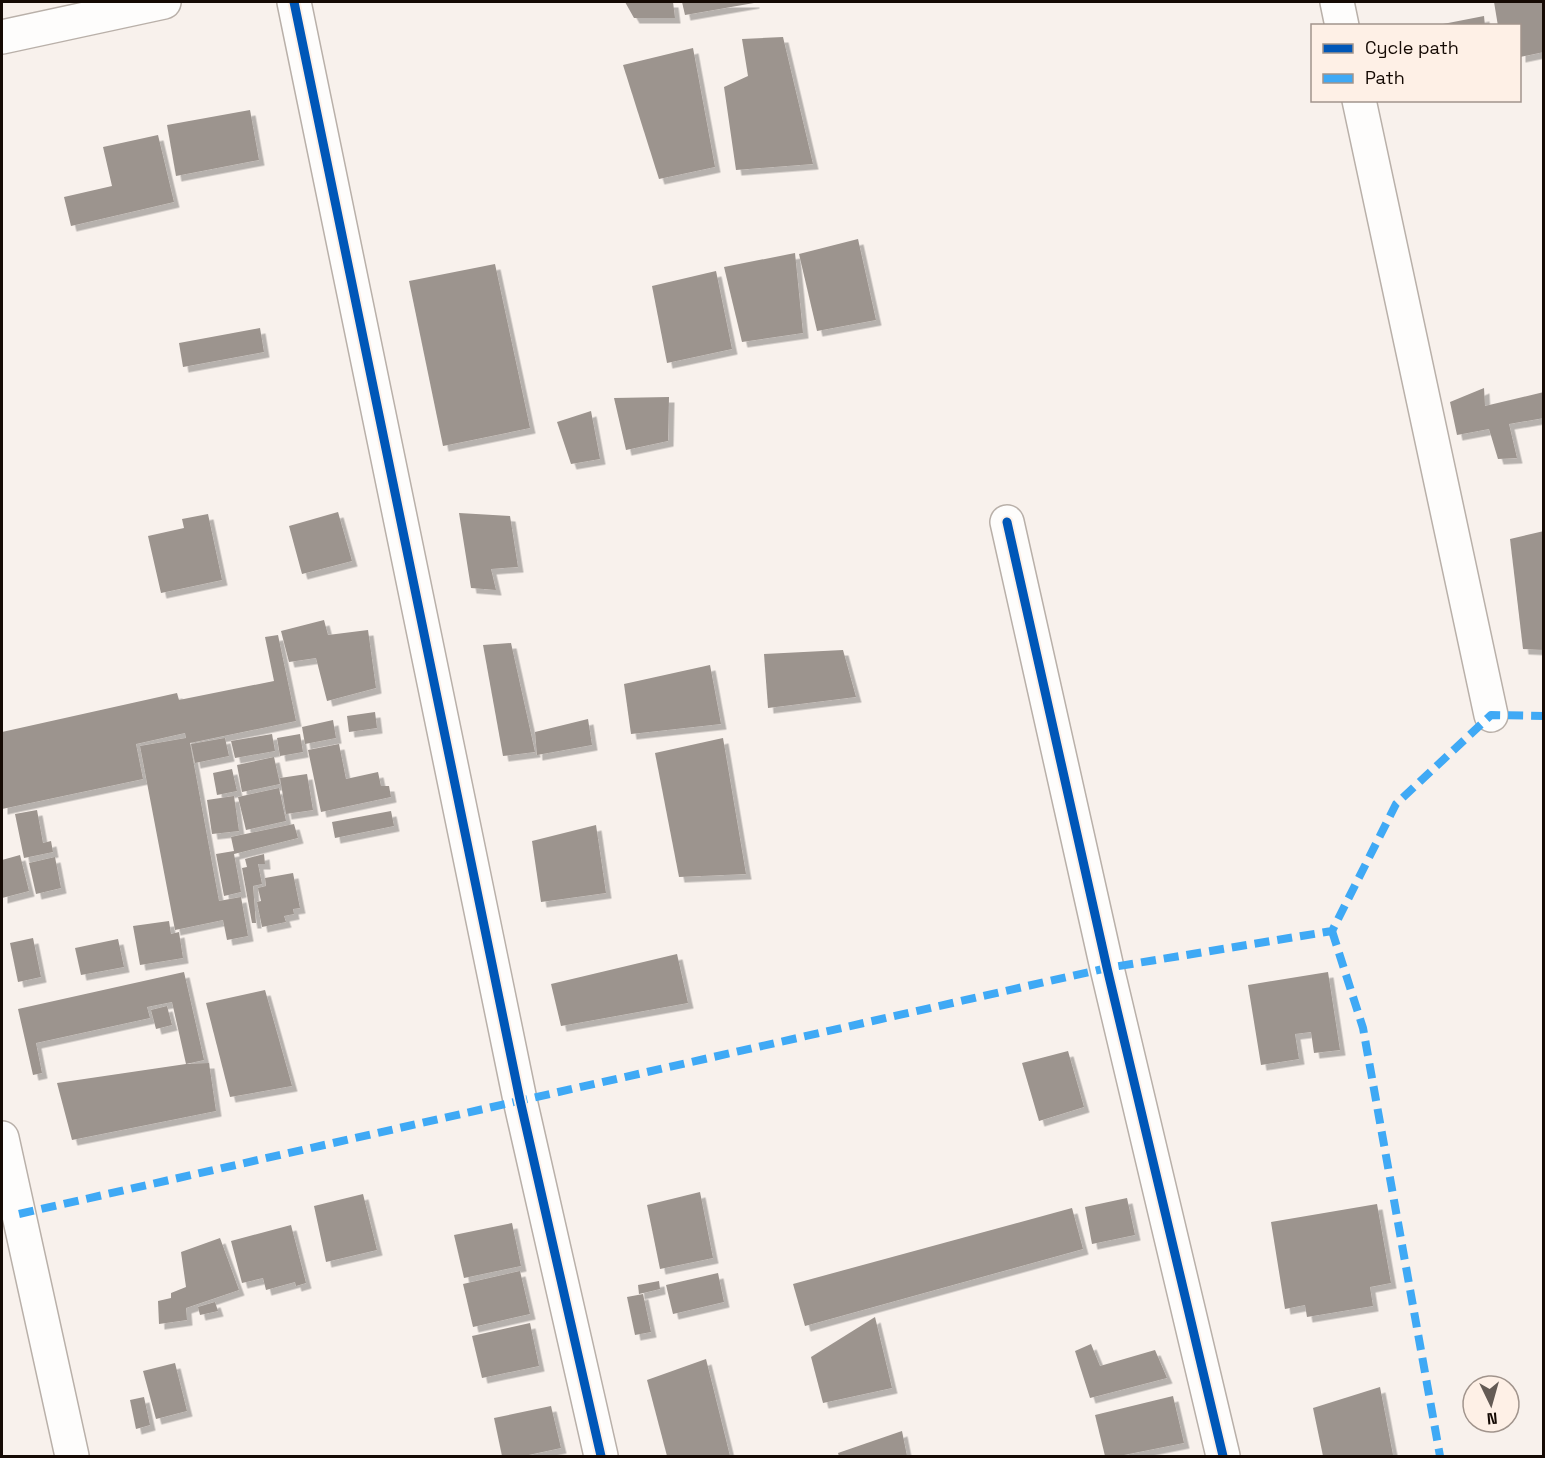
<svg xmlns="http://www.w3.org/2000/svg" width="1545" height="1458" font-family="'Space Grotesk',sans-serif">
<defs>
<filter id="shadow"><feDropShadow dx="5.5" dy="5.5" stdDeviation="0" flood-color="#0004"/></filter>
</defs>
<rect width="100%" height="100%" fill="#f8f1ec"/>
<g fill="#9c948e" filter="url(#shadow)">
<polygon points="625,2 673,2 675,18 634,18"/>
<polygon points="682,2 754,2 754,3 685,15"/>
<polygon points="1494,2 1544,2 1544,52 1520,57 1520,26 1498,26"/>
<polygon points="1484,16 1485,26 1443,26 1443,24"/>
<polygon points="783,37 813,164 736,170 724,87 748,76 742,39"/>
<polygon points="693,48 715,167 659,179 623,65"/>
<polygon points="250,110 259,160 176,176 167,125"/>
<polygon points="158,135 174,202 71,226 64,197 112,186 103,147"/>
<polygon points="858,239 876,320 817,331 799,254"/>
<polygon points="795,253 803,333 742,342 724,267"/>
<polygon points="495,264 530,428 443,446 409,281"/>
<polygon points="716,271 732,349 667,363 652,286"/>
<polygon points="260,328 264,352 183,367 179,343"/>
<polygon points="1484,388 1485,406 1544,392 1544,418 1509,424 1517,458 1498,459 1489,429 1457,435 1450,402"/>
<polygon points="669,397 668,441 626,450 614,398"/>
<polygon points="591,411 600,459 571,464 557,422"/>
<polygon points="338,512 352,561 302,574 289,526"/>
<polygon points="459,513 510,516 518,567 491,569 496,590 471,588"/>
<polygon points="208,514 222,580 161,593 148,536 184,528 182,519"/>
<polygon points="1544,531 1544,650 1523,649 1510,539"/>
<polygon points="324,620 328,635 368,630 376,688 327,701 316,658 289,662 281,631"/>
<polygon points="278,635 296,721 190,743 219,901 241,897 248,936 227,940 223,920 175,930 140,746 186,738 185,733 136,744 143,779 2,809 2,732 177,693 179,700 274,681 265,637"/>
<polygon points="511,643 535,752 503,756 483,645"/>
<polygon points="843,650 856,697 768,708 764,654"/>
<polygon points="710,665 721,724 631,734 624,684"/>
<polygon points="375,712 377,728 349,732 347,716"/>
<polygon points="588,719 592,745 537,755 535,732"/>
<polygon points="333,720 336,738 305,744 302,727"/>
<polygon points="272,734 275,751 235,758 231,741"/>
<polygon points="300,734 303,752 280,756 277,738"/>
<polygon points="225,738 229,756 195,763 191,744"/>
<polygon points="723,738 746,874 679,877 655,753"/>
<polygon points="339,744 346,779 378,772 381,786 389,786 391,797 321,812 308,750"/>
<polygon points="274,757 280,784 242,792 237,765"/>
<polygon points="232,769 237,791 217,795 213,773"/>
<polygon points="307,774 313,810 286,814 280,778"/>
<polygon points="279,788 286,821 246,830 238,797"/>
<polygon points="234,796 239,831 212,834 207,800"/>
<polygon points="37,810 43,843 51,841 53,852 24,858 15,814"/>
<polygon points="391,811 394,826 335,838 332,822"/>
<polygon points="294,824 298,838 234,854 241,892 224,896 216,854 234,851 231,837"/>
<polygon points="596,825 606,893 541,902 532,841"/>
<polygon points="264,854 265,864 258,864 262,884 253,886 256,923 252,923 242,868 247,867 245,859"/>
<polygon points="20,855 29,891 2,898 2,860"/>
<polygon points="55,857 61,888 36,894 29,863"/>
<polygon points="293,873 300,908 293,909 294,914 284,916 286,922 262,927 257,902 261,901 258,888 266,886 265,878"/>
<polygon points="169,921 171,934 179,932 183,958 140,965 133,926"/>
<polygon points="33,938 41,977 18,982 10,943"/>
<polygon points="118,939 124,967 81,975 75,948"/>
<polygon points="677,954 688,1003 561,1026 551,984"/>
<polygon points="184,972 204,1060 186,1064 209,1063 216,1111 72,1140 57,1083 186,1064 172,1002 147,1007 150,1018 36,1043 42,1073 33,1075 18,1009"/>
<polygon points="1328,972 1340,1050 1314,1053 1311,1032 1295,1034 1299,1059 1261,1065 1248,985"/>
<polygon points="265,990 292,1086 230,1097 206,1003"/>
<polygon points="167,1006 172,1025 156,1029 151,1010"/>
<polygon points="1068,1051 1084,1107 1039,1121 1022,1063"/>
<polygon points="700,1192 713,1258 660,1269 647,1205"/>
<polygon points="363,1194 377,1250 326,1262 314,1206"/>
<polygon points="1127,1198 1135,1235 1092,1244 1085,1207"/>
<polygon points="1377,1204 1391,1283 1370,1287 1373,1306 1307,1317 1305,1305 1285,1309 1271,1222"/>
<polygon points="1072,1208 1083,1249 805,1326 793,1284"/>
<polygon points="512,1223 521,1266 464,1278 454,1235"/>
<polygon points="291,1225 306,1283 296,1286 295,1282 266,1290 263,1278 242,1283 231,1241"/>
<polygon points="220,1238 239,1290 186,1308 187,1320 159,1324 158,1301 171,1298 171,1293 186,1287 181,1252"/>
<polygon points="520,1271 530,1314 473,1327 463,1284"/>
<polygon points="718,1273 724,1302 673,1314 666,1285"/>
<polygon points="659,1281 660,1289 639,1294 638,1285"/>
<polygon points="643,1294 651,1332 635,1335 627,1297"/>
<polygon points="215,1302 218,1311 200,1315 198,1307"/>
<polygon points="875,1317 892,1388 823,1403 811,1357"/>
<polygon points="530,1323 539,1366 482,1378 472,1336"/>
<polygon points="1091,1344 1100,1366 1155,1350 1167,1378 1090,1398 1075,1351"/>
<polygon points="706,1359 730,1456 667,1456 647,1380"/>
<polygon points="175,1363 187,1411 156,1419 143,1371"/>
<polygon points="1380,1387 1393,1455 1323,1456 1313,1408"/>
<polygon points="1173,1396 1184,1443 1119,1456 1105,1456 1095,1415"/>
<polygon points="144,1397 150,1425 136,1429 130,1400"/>
<polygon points="551,1406 561,1448 524,1456 502,1456 494,1418"/>
<polygon points="902,1431 907,1456 839,1456 838,1453"/>
</g>
<g fill="none" stroke-linecap="round" stroke-linejoin="round">
<defs>
<g id="minor">
<polyline points="294,2 520,1100 601,1456"/>
<polyline points="1337,2 1342,26"/>
<polyline points="1359,100 1491,715"/>
<polyline points="1007,522 1107,968 1223,1456"/>
<polyline points="2,1138 72,1456"/>
</g>
<polyline id="major" points="2,37 164,2"/>
</defs>
<use href="#minor" stroke="#b9b0a9" stroke-width="36"/>
<use href="#major" stroke="#b9b0a9" stroke-width="36"/>
<use href="#minor" stroke="#fefdfc" stroke-width="33"/>
<use href="#major" stroke="#fefdfc" stroke-width="33"/>
<g stroke="#3fa9f5" stroke-width="8" stroke-dasharray="15 8" stroke-linecap="butt">
<polyline points="1332,931 1363,1028 1440,1456"/>
<polyline points="19,1214 1107,968 1332,931 1396,804 1491,715 1544,716"/>
</g>
<defs>
<g id="cycleway">
<polyline points="294,2 520,1100 601,1456"/>
<polyline points="1007,522 1107,968 1223,1456"/>
</g>
</defs>
<use href="#cycleway" stroke="#fef0e6" stroke-width="13"/>
<use href="#cycleway" stroke="#0057b8" stroke-width="9"/>
</g>
<rect width="1545" height="1458" fill="none" stroke="#150a04" stroke-width="6"/>
<rect x="1311" y="24" width="210" height="78" fill="#fef0e6" stroke="#a1948c" stroke-width="1.5"/>
<rect x="1323" y="44" width="30" height="9" fill="#0057b8" stroke="#a1948c" stroke-width="1.5"/>
<text x="1365" y="54" font-size="18" fill="#150a04">Cycle path</text>
<rect x="1323" y="74" width="30" height="9" fill="#3fa9f5" stroke="#a1948c" stroke-width="1.5"/>
<text x="1365" y="84" font-size="18" fill="#150a04">Path</text>
<g transform="translate(1491 1404) rotate(175)"><circle r="28" fill="#fef0e6" stroke="#a1948c" stroke-width="1.5"/>
<path d="M0-4.5L10 22L0 15L-10 22Z" fill="#645b55"/>
<text y="-9" font-size="16" font-weight="bold" text-anchor="middle" fill="#150a04">N</text>
</g>
</svg>
